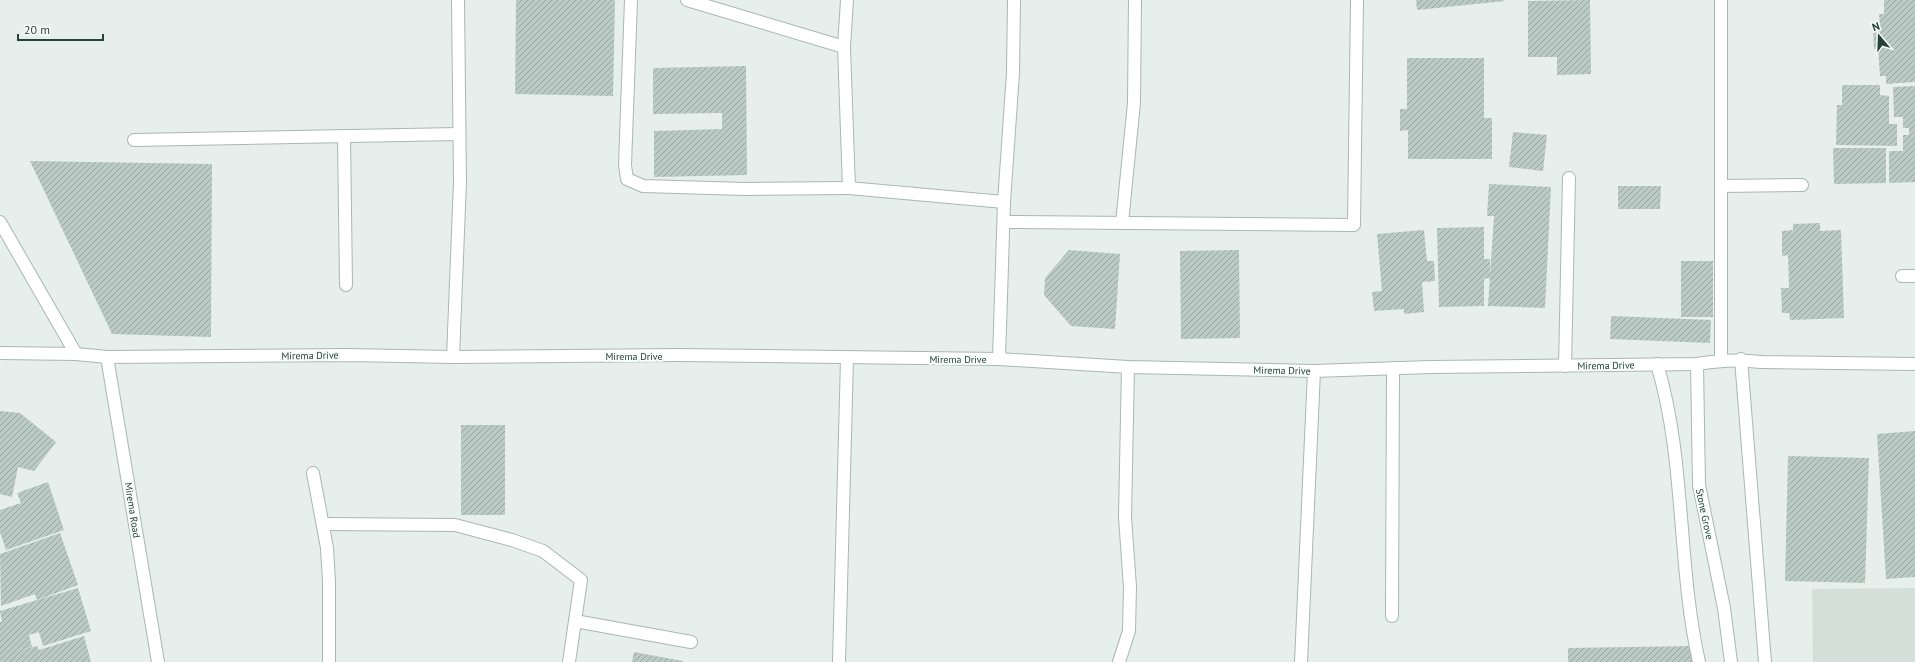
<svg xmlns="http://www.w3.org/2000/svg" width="1915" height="662" font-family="'PT Sans',sans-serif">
<defs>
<pattern id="building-hatch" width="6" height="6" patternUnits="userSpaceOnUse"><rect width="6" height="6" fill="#bbcac4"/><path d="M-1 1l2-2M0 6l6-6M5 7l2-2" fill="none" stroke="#98a6a0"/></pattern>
</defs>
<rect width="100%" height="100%" fill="#e6efeb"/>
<polygon fill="#d4dfda" points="1915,588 1915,662 1813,662 1812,589"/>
<g fill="url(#building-hatch)">
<polygon points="516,0 615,0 613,96 515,94"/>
<polygon points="1416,0 1504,0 1505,1 1417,10"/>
<polygon points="1590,0 1591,74 1557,75 1557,57 1528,57 1528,1"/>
<polygon points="1884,0 1915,0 1915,82 1886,84 1886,76 1880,76 1878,48 1874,49 1873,26 1880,25 1879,14 1884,14"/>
<polygon points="1407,58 1484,58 1484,118 1492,118 1492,159 1408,159 1408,130 1400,131 1400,109 1407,109"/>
<polygon points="746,66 747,175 654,177 654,131 722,129 722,113 653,114 653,68"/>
<polygon points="1842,85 1880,85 1880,95 1889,96 1889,124 1897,124 1897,146 1836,145 1837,105 1842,105"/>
<polygon points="1915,86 1915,182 1889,183 1889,151 1903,151 1903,135 1909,135 1909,128 1903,128 1903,117 1894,117 1893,87"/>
<polygon points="1513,132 1547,135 1543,171 1509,167"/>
<polygon points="1833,148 1886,148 1886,183 1834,184"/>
<polygon points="30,161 212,164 211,337 112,334"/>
<polygon points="1489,184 1551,187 1545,308 1488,306 1494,216 1487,216"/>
<polygon points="1618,186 1661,186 1660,209 1618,209"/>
<polygon points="1820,223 1820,231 1841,230 1844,318 1790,320 1789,313 1782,313 1781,288 1789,288 1788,255 1782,256 1782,231 1793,230 1793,224"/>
<polygon points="1484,227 1484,259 1490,259 1490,278 1484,279 1484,306 1439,307 1437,228"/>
<polygon points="1424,230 1427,261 1434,261 1435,281 1422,282 1424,312 1404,314 1404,309 1374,311 1372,292 1382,291 1377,234"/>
<polygon points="1069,250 1120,254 1115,329 1071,326 1044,295 1045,278"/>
<polygon points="1239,250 1240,338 1181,339 1180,251"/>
<rect x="1681" y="261" width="32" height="56"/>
<polygon points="1611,316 1711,320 1710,343 1610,339"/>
<polygon points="0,411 20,413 56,442 34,471 18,467 12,497 0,494"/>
<rect x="461" y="425" width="44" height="90"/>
<polygon points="1915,431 1915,577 1886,579 1877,434"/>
<polygon points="1788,456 1869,458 1865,583 1785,581"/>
<polygon points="48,482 64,530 6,550 0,532 0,510 21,503 17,493"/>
<polygon points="60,533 78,585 37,600 35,594 1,606 0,554"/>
<polygon points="78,588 91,631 43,646 39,632 29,635 32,647 11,653 37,646 39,650 84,636 91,662 0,662 0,622 2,622 0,611"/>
<polygon points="1693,646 1694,662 1568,662 1568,648"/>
<polygon points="634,652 683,661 683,662 632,662"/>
</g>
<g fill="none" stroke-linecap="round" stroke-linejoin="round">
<defs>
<g id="minor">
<polyline points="631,0 625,165 627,179 643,186 745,189 849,188"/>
<polyline points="687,0 844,47"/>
<polyline points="847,0 844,47 849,188 1004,202"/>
<polyline points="344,136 346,285"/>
<polyline points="134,140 459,134"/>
<polyline points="1721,186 1802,185"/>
<polyline points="0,222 76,354"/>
<polyline points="1004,222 1354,225 1357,0"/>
<polyline points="1122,223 1134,103 1135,0"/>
<polyline points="1902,276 1915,276"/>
<path d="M0 353 76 354 107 357 348 355 453 357 678 355 999 359 1128 367 1314 371 1430 367 1697 364C1720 360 1739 359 1761 362L1915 364"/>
<polyline points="107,357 158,662"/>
<polyline points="453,357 460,182 458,0"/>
<polyline points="999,359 1004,202 1013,73 1014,0"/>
<polyline points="1741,359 1765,662"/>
<polyline points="1721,360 1721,0"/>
<path d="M1657 364C1686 460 1677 564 1699 662"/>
<polyline points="1697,364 1699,485 1724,608 1731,662"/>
<polyline points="1565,366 1569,178"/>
<polyline points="313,473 327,548 329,581 329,662"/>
<polyline points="323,524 455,525 512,540 543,551 581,580 569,662"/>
<polyline points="1392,616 1393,368"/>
<polyline points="575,621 691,642"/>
<polyline points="839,662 847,359"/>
<polyline points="1119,662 1129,631 1130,587 1125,517 1128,367"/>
<polyline points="1301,662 1314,371"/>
</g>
</defs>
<use href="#minor" stroke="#a8b8b2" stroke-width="14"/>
<use href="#minor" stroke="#fff" stroke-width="12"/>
</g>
<g text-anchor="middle" stroke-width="4" stroke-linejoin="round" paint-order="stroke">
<g font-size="10" fill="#24423a" stroke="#f7fbf9">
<text transform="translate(310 355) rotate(-1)" y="4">Mirema Drive</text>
<text x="634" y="360">Mirema Drive</text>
<text x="958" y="363">Mirema Drive</text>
<text transform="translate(1606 365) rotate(-1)" y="4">Mirema Drive</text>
<text transform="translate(1282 370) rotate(1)" y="4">Mirema Drive</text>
<text transform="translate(133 510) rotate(81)" y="4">Mirema Road</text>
<text transform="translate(1705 514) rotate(78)" y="4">Stone Grove</text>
</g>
</g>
<g transform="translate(1879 36) rotate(341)" stroke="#f7fbf9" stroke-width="3" paint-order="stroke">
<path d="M0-3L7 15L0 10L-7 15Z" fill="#24423a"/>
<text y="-6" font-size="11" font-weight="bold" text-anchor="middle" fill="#24423a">N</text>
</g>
<path d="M18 34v6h85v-6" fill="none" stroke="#24423a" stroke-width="2"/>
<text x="24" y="34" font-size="12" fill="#24423a" stroke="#f7fbf9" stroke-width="3" paint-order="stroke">20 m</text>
</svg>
